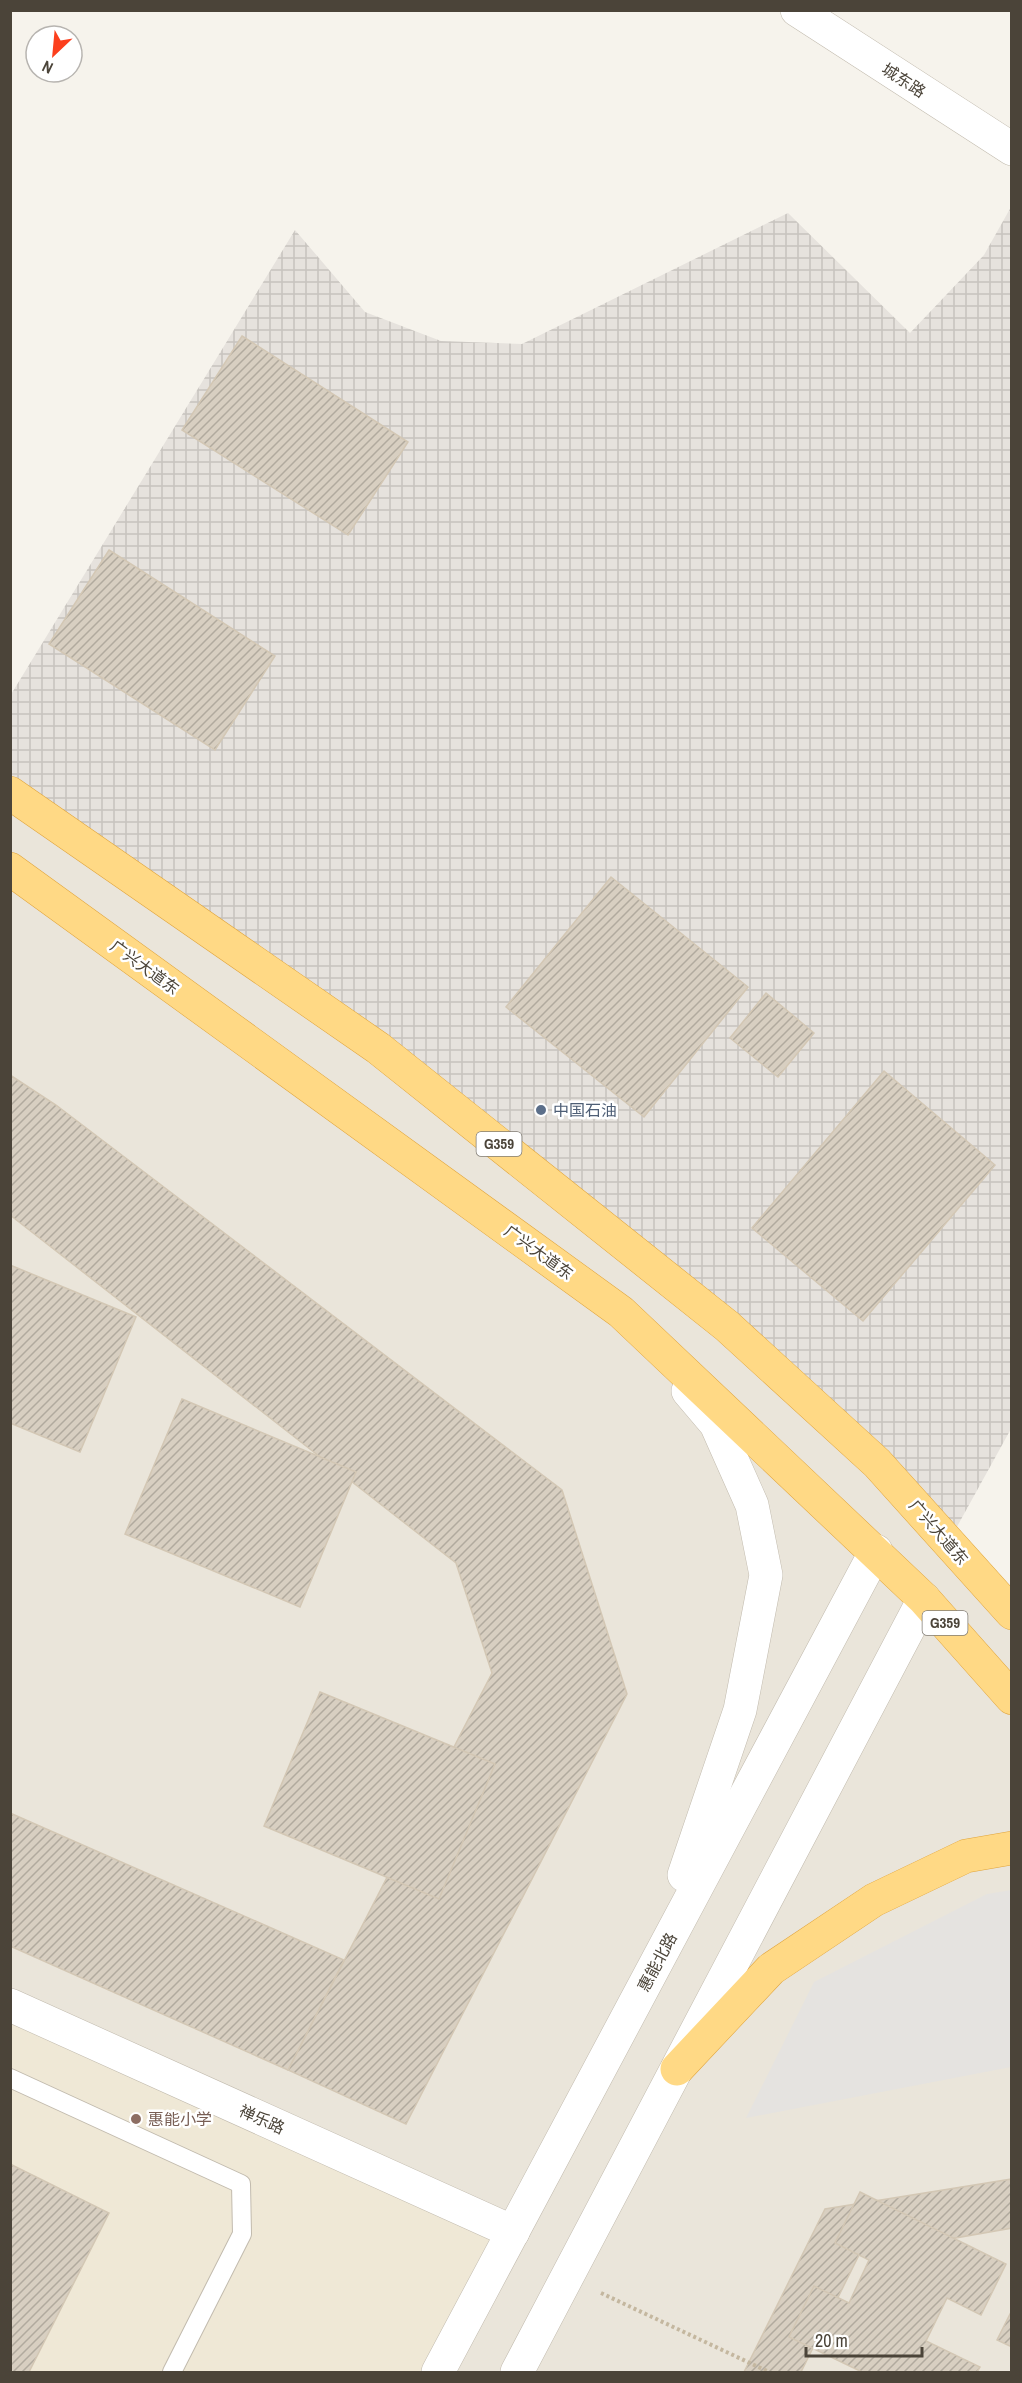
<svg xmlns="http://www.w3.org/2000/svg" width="1022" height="2383" font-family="'Archivo Narrow','Noto Sans SC',sans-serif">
<defs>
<pattern id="industrial-grid" width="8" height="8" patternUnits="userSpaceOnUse" patternTransform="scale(1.5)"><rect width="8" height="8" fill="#e6e2dd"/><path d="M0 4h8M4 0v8" fill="none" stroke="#c7c3be"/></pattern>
<pattern id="building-hatch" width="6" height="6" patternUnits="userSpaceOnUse" patternTransform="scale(1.5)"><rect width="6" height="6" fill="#d8cfc1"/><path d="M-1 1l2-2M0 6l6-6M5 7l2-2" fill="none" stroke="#b1aa9e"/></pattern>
</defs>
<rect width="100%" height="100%" fill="#f6f3ec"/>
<polygon fill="#eae5da" points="10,793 727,1326 1011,1613 1011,2372 11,2372"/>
<polygon fill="url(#industrial-grid)" points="1011,207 1012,1427 948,1543 727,1326 11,793 10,696 295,230 365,312 441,341 522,344 788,213 910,333 984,255"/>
<polygon fill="#efe8d6" points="11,2005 513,2232 438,2372 11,2372"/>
<polygon fill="#e5e3e0" points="1011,1890 1011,2067 746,2118 814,1982 987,1894"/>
<g fill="url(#building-hatch)" stroke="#d3c7b4" stroke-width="1.5">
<polygon points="242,336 408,442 348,535 182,430"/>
<polygon points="109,550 275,656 215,750 49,644"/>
<polygon points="611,877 748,987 644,1117 506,1007"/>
<polygon points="766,993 814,1033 778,1077 730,1038"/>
<polygon points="884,1071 995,1165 863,1321 752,1228"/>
<polygon points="10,1075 56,1105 562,1490 627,1694 406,2124 288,2070 492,1673 456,1563 10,1215"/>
<polygon points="10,1265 136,1317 80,1452 10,1423"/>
<polygon points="182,1399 356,1472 300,1607 125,1534"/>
<polygon points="320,1692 495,1764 439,1899 264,1826"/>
<polygon points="10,1813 344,1960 288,2070 10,1946"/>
<polygon points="10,2164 109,2213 29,2372 10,2372"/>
<polygon points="1012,2179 1012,2228 859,2255 801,2372 744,2372 825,2209"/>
<polygon points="860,2192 1006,2264 981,2315 947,2298 926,2341 980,2367 977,2372 862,2372 789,2337 814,2286 849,2303 869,2260 835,2243"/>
<polygon points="1012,2310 1012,2347 997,2340"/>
</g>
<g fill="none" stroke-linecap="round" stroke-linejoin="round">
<defs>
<polyline id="service" points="10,2078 241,2184 242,2234 172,2372"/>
<g id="minor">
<polyline points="797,10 1012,149"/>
<polyline points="10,2005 513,2232"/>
</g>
<g id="tertiary">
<polyline points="684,1875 740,1710 766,1575 752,1505 716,1424 688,1391"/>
<polyline points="438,2372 876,1551"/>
<polyline points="517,2372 924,1599"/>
</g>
<g id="trunk">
<polyline points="10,793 378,1048 727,1326 877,1463 1012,1613"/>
<polyline points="10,869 621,1312 924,1599 1012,1698"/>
<polyline points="677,2069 771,1969 874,1900 966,1856 1012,1848"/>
</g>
</defs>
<use href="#service" stroke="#c2bbae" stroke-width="20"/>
<use href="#minor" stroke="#c2bbae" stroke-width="34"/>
<use href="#tertiary" stroke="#c2bbae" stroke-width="34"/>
<use href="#trunk" stroke="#e0a43c" stroke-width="34"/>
<polyline stroke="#c4b79f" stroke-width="4" stroke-dasharray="3 3" stroke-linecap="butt" points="601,2293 769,2372"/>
<use href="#service" stroke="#fff" stroke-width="18"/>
<use href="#minor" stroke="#fff" stroke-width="33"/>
<use href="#tertiary" stroke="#fff" stroke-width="33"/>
<use href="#trunk" stroke="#ffd985" stroke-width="33"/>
</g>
<circle fill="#5c6f8a" stroke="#fff" stroke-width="2" cx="541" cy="1110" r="6"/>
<circle fill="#8d6e63" stroke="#fff" stroke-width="2" cx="136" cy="2119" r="6"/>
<g text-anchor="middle" stroke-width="5" stroke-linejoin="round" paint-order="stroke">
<g fill="#fff" stroke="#817c74" stroke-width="1.5">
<rect x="476.5" y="1132" width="45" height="24" rx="4.5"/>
<rect x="922.5" y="1611" width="45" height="24" rx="4.5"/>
</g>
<g font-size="15" font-weight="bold" fill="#4b4439">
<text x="499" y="1149">G359</text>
<text x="945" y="1628">G359</text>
</g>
<g font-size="16" fill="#4b4439" stroke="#fff">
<text transform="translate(904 80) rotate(33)" y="6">城东路</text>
<text transform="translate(145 967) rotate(36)" y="6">广兴大道东</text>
<text transform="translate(539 1252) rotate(36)" y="6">广兴大道东</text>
<text transform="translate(939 1532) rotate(49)" y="6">广兴大道东</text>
<text transform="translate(657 1962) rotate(-62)" y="6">惠能北路</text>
<text transform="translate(262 2119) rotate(24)" y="6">禅乐路</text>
</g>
<g font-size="16" fill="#4e5e75" stroke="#fff" text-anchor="start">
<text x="553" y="1116">中国石油</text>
</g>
<g font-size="16" fill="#785e54" stroke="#fff" text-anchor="start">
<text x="148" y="2125">惠能小学</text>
</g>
</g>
<rect width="1022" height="2383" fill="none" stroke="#4b4439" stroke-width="24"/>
<g transform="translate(54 54) rotate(206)"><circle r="28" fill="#ffffff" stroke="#b7b4b0" stroke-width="1.5"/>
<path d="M0-4.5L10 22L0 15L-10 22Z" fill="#fc3f1d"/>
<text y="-9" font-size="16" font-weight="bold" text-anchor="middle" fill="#4b4439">N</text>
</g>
<path d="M806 2347v9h116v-9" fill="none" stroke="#4b4439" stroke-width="3"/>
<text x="815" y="2347" font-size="18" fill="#4b4439" stroke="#ffffff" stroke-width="4.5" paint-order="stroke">20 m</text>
</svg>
